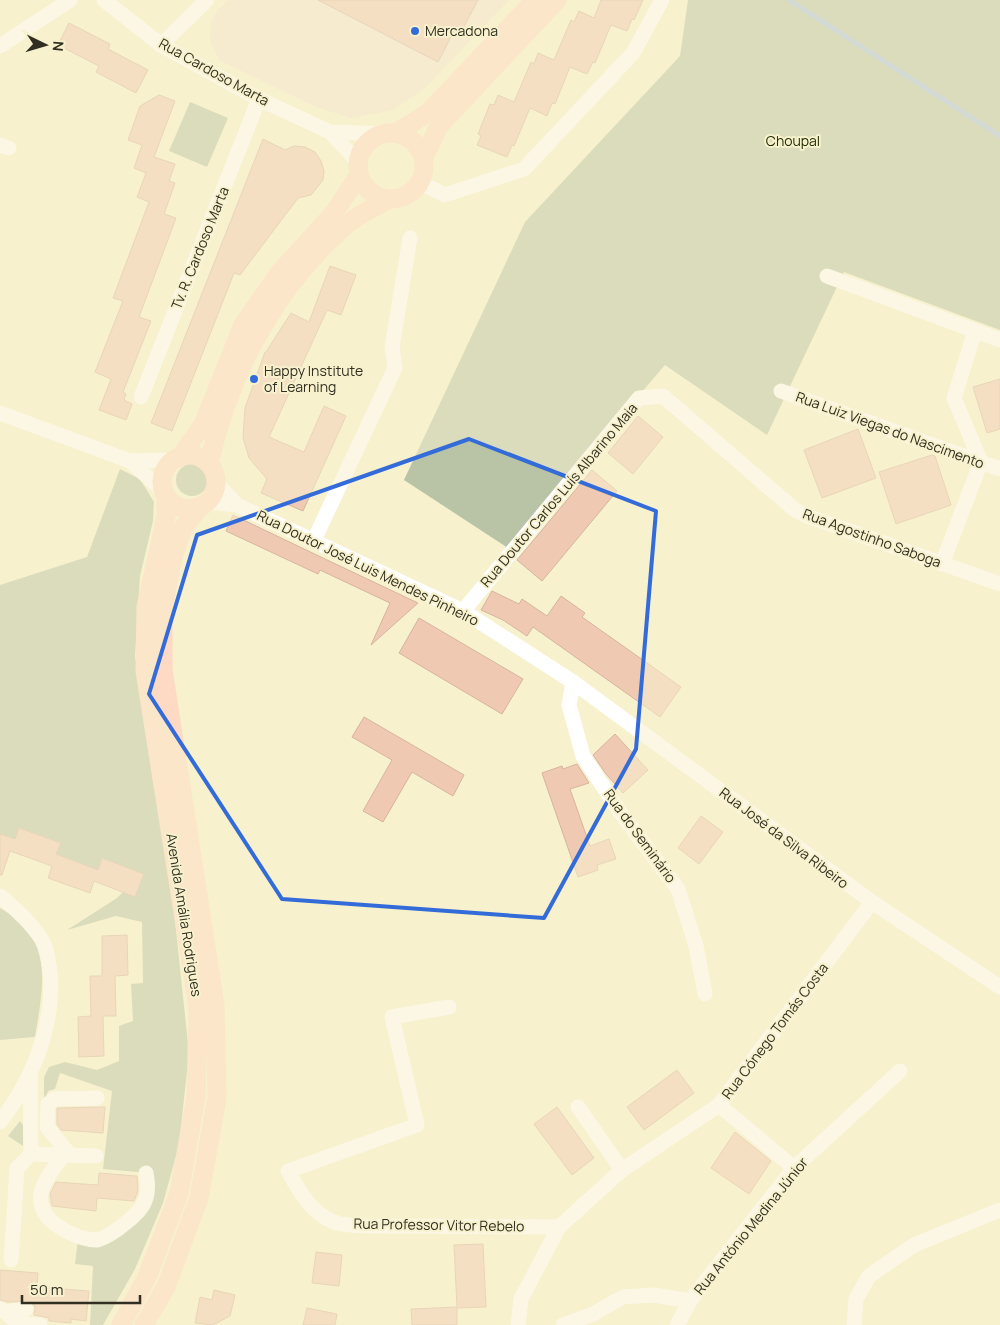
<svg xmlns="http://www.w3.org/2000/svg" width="1000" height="1325" font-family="Manrope,sans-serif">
<rect width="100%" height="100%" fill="#f7f1cd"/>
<polygon fill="#f3e3d1" points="229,0 509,0 425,88 393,110 351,118 316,107 219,60 210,41 211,22 218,10"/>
<g fill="#b9c3a6">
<polygon points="688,0 1000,0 1000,330 844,272 767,435 665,365 508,548 404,480 525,222 680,56"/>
<polygon points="190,102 228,118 207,167 169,151"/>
<circle cx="192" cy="480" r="16"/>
<polygon points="120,469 140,479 154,502 153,521 140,576 135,656 174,911 189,1053 179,1145 163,1203 135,1269 103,1325 90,1325 93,1266 75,1264 78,1239 100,1241 148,1209 149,1173 103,1169 112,1091 60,1073 55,1089 48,1091 44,1101 44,1077 49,1067 65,1062 97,1070 119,1061 119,1026 133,1021 131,984 143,983 142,922 116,916 67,930 117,898 123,892 98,870 56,855 60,843 19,828 15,839 0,834 0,585 87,557"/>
<path d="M0 908C6 912 14 916 20 921 53 950 41 999 35 1037L0 1040Z"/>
<polygon points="20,1121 23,1125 23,1146 8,1136"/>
</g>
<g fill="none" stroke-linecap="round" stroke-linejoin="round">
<polyline stroke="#a6bfdf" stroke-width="5" points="789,0 1000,136"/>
</g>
<g fill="#f0c9b3" stroke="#d6b4a0">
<polygon points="318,0 478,0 461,32 455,29 438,62"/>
<polygon points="601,0 643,0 634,20 632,19 627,31 611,25 595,63 593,62 587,74 570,67 555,104 552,103 547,116 530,108 514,146 512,145 507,157 477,145 481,136 478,134 490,104 494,105 498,95 514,102 531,62 534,64 538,53 554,60 571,20 574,22 579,11 594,18"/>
<polygon points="69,23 110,44 108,49 148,70 136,93 96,72 99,66 58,45"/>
<polygon points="159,95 175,101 154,157 175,164 169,181 175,183 164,214 176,218 139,317 151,321 123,392 126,394 124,400 132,404 126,420 99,410 111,379 95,372 123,301 113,298 149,202 137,197 146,173 134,168 142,145 128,140 140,106"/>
<polygon points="263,139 285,150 294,146 305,147 315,152 321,161 324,171 323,180 311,195 298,198 240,275 234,273 172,431 151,423"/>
<polygon points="330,266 356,275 341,315 327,310 269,437 304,452 324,406 346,416 303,511 261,493 267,479 249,458 243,438 245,408 265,352 266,352 291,313 309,322"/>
<polygon points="1000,379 1000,429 987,433 973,387"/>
<polygon points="638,416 663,437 633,474 608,453"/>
<polygon points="858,429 876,478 822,498 804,450"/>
<polygon points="932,455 935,456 951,505 896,524 879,472"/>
<polygon points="592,470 617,491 542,581 517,560"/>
<polygon points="233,515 325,559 418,603 371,645 390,603 320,570 318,574 226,531"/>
<polygon points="492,591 519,604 522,599 547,616 561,596 585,613 582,617 681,687 660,717 533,627 527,636 503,620 481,610"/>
<polygon points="419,618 523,679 502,714 399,653"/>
<polygon points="364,717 464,775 453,796 412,772 383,822 363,811 392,760 352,737"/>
<polygon points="615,734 648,770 623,793 606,774 593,755"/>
<polygon points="577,764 589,783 570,789 590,846 609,839 616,859 597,865 598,870 578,877 542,773 562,766 563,769"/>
<polygon points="701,816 723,832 699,864 678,848"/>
<polygon points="19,828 61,843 56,854 98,870 102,858 144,874 135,897 94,881 90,893 48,878 52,866 10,851 2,875 0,875 0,834 15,839"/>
<polygon points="127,935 128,975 115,976 116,1016 103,1016 104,1056 79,1057 78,1017 91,1016 90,976 102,976 102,936"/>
<polygon points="677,1070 694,1093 644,1130 627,1107"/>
<polygon points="105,1107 103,1133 61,1130 57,1124 57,1108"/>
<polygon points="557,1107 594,1158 572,1175 534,1124"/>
<polygon points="735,1132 771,1161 749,1194 711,1168"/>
<polygon points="99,1173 137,1176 138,1191 134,1201 97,1198 96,1211 52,1206 50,1194 56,1182 98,1185"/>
<polygon points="483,1244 486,1307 457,1308 457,1325 412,1325 411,1309 457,1307 454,1245"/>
<polygon points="316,1252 342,1255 339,1286 312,1283"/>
<polygon points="0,1270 38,1273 37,1287 89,1291 86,1321 71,1319 71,1323 49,1321 49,1318 34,1315 35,1307 30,1301 8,1302 0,1300"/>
<polygon points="214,1290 235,1295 230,1316 213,1325 195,1323 200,1297 212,1300"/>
<polygon points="307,1308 337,1314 335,1325 303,1325"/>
</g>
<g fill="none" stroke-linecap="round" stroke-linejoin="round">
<g stroke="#fff" stroke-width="15">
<polyline points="104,0 161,45 259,99 330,132 382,134"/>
<polyline points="161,45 207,0"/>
<polyline points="0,46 70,0"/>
<polyline points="330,132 358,162"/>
<polyline points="0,145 9,148"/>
<polyline points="421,183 445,195 524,169 633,53 662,0"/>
<polyline points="827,276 1000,340"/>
<polyline points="781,391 1000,469"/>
<polyline points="141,397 259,99"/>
<polyline points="0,413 130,461 173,460"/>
<polyline points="130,461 164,492"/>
<polyline points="216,483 237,505"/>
<polyline points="208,502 237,505 463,611 573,682 872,902 1000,987"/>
<polyline points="314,540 395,368 392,347 410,238"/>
<polyline points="942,564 981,462 954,398 975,331"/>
<polyline points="463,611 639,398 663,396 795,510 807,516 1000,584"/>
<polyline points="573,682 569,705 583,756 620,812 678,889 696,946 705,994"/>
<path d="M0 896C14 907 40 931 45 947 63 1006 36 1076 0 1122"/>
<path d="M449 1007 392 1017 417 1125 288 1171C299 1191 312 1214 334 1222 343 1226 356 1225 365 1226L559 1227"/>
<polyline points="719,1105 794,1168"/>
<polyline points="578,1107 622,1170"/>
<polyline points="31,1154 96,1156"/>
<path d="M64 1155C43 1181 25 1205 61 1228 72 1235 84 1240 97 1240 104 1239 112 1233 118 1229 140 1212 152 1203 146 1173"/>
<polyline points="70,1155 47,1127 48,1104 54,1099 97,1098"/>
<polyline points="11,1260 17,1168 31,1154 30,1075"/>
<polyline points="0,1309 6,1312 26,1309"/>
<path d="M6 1312C15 1325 26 1324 40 1325"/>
<polyline points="518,1325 521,1299 559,1227 622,1170 719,1105 872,902"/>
<polyline points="563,1325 593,1314 623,1297 654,1295 690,1301"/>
<polyline points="677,1325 690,1301 794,1168 900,1071"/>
<polyline points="854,1325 856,1299 869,1276 914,1245 1000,1210"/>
</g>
<g stroke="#fed9c3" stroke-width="19">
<circle cx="391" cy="166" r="33"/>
<polyline points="395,133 428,113 535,0"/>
<polyline points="424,157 439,126 557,0"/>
<circle cx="189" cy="482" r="27"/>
<polyline points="180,457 203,425 243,325 280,272 334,213 359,175"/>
<path d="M209 464C229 374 275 287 345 226 357 215 374 208 387 200"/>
<polyline points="121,1325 147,1277 179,1193 196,1097 198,1007 145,671 146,607 166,517 166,496"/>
<polyline points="144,1325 166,1287 199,1198 217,1098 215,1005 163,670 163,609 173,557 183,528 199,508"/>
</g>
</g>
<path d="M0 0H1000V1325H0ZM469 439 656 511 636 749 544 918 282 899 149 694 197 535Z" fill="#f7f1cd" fill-opacity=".55" fill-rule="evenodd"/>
<path fill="none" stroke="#336bd9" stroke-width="4" stroke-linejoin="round" d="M469 439 656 511 636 749 544 918 282 899 149 694 197 535Z"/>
<g fill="#336bd9" stroke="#f7f1cd" stroke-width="2">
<circle cx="415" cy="31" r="5"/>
<circle cx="254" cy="379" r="5"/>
</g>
<g text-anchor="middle" stroke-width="4" stroke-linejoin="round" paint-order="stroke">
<g font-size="14" fill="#312f21" stroke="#f7f1cd" text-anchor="start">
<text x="425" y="36">Mercadona</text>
<text x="264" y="376">Happy Institute<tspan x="264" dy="16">of Learning</tspan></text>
</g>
<g font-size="14" fill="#312f21" stroke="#f7f1cd">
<text transform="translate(214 72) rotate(29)" y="5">Rua Cardoso Marta</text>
<text transform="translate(200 248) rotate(-68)" y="5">Tv. R. Cardoso Marta</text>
<text transform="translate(890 430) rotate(20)" y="5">Rua Luiz Viegas do Nascimento</text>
<text transform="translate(559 495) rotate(-50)" y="5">Rua Doutor Carlos Luís Albarino Maia</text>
<text transform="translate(872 538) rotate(20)" y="5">Rua Agostinho Saboga</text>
<text transform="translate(368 568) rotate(26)" y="5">Rua Doutor José Luis Mendes Pinheiro</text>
<text transform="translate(640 836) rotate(54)" y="5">Rua do Seminário</text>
<text transform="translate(784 838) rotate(37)" y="5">Rua José da Silva Ribeiro</text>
<text transform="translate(184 915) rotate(81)" y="5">Avenida Amália Rodrigues</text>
<text transform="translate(775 1031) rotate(-53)" y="5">Rua Cónego Tomás Costa</text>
<text transform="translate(439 1225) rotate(1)" y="5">Rua Professor Vitor Rebelo</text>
<text transform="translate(751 1226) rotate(-51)" y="5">Rua António Medina Júnior</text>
</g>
<g font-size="14" fill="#242e02" stroke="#f7f1cd">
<text x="793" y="146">Choupal</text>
</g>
</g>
<g transform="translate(45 45) rotate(95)" stroke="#f7f1cd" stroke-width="4" paint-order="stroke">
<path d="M0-4L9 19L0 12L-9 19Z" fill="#312f21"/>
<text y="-8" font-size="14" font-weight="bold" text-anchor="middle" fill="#312f21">N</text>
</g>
<path d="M22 1295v8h118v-8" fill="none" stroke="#312f21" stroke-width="2.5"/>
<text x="30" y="1295" font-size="15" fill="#312f21" stroke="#f7f1cd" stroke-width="4" paint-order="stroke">50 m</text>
</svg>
